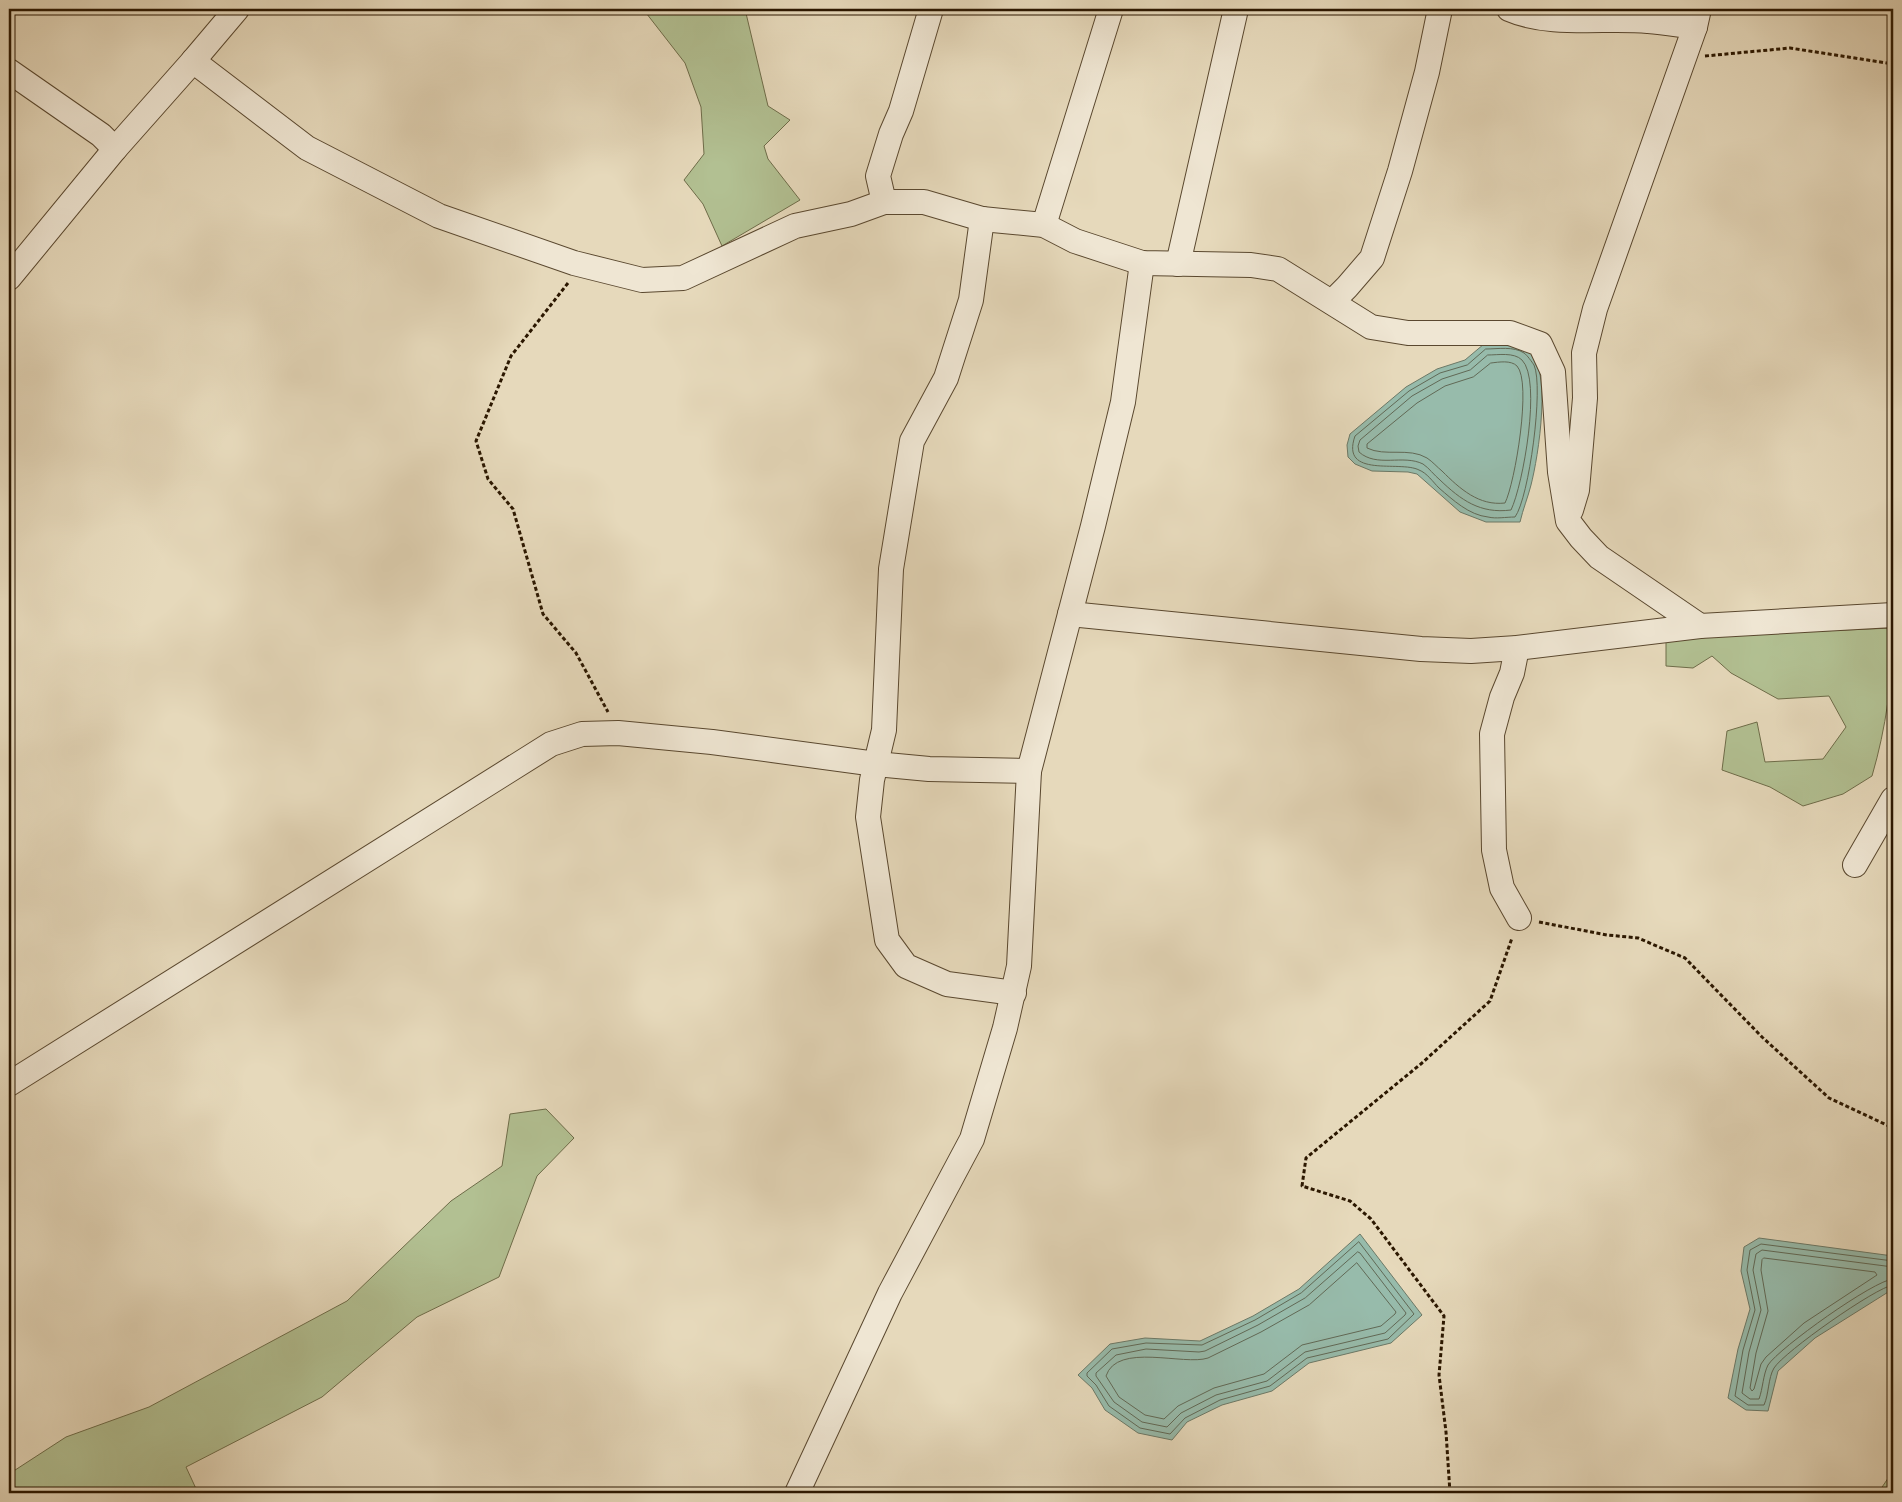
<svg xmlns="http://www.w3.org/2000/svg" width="1902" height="1502" font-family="'IM FELL English',serif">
<rect width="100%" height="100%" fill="#e6d9bb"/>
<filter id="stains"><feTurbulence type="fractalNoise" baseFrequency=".004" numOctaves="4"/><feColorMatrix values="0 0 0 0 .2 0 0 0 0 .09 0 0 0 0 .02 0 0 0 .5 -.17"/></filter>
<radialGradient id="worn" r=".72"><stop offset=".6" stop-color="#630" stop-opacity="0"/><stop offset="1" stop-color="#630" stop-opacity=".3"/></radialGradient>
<g fill="#b2c092" stroke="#6e6c49">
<polygon points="643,9 745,9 768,106 790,120 764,146 768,159 800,200 722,246 703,204 684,180 704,154 701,107 685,63"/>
<path d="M1893 628C1893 678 1886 728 1872 776L1843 794 1803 806 1770 787 1722 770 1727 731 1757 722 1765 762 1823 759 1846 727 1829 696 1778 699 1731 673 1712 656 1693 668 1666 666V641L1698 636Z"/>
<polygon points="546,1109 574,1138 537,1176 499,1277 417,1317 322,1397 186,1467 198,1493 9,1493 9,1474 66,1437 149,1407 347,1301 451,1201 502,1166 510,1114"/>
<polygon points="1893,1471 1893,1493 1878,1493"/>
</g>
<g fill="#97bbab" stroke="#6c7967">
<path d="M1484 344C1497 344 1513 341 1526 348 1554 363 1538 458 1531 485 1528 497 1523 509 1520 522H1486L1460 512 1417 474 1408 472 1372 471 1355 464 1348 457 1347 445 1350 434 1406 387 1437 369 1465 360Z"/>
<polygon points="1360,1234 1422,1315 1391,1343 1309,1363 1272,1391 1222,1405 1187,1422 1172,1440 1138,1433 1105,1410 1092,1388 1078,1375 1110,1344 1145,1338 1200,1341 1253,1316 1299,1289"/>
<polygon points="1759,1238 1893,1256 1893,1289 1815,1338 1778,1371 1768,1411 1746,1410 1728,1398 1738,1349 1750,1309 1741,1271 1744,1247"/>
</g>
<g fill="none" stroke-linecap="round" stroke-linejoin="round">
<g stroke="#616956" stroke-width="1">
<path d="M1486 349C1497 349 1514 346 1524 353 1527 355 1532 362 1534 365 1544 387 1529 498 1515 517 1506 517 1496 519 1488 517 1469 515 1453 500 1439 488 1433 482 1427 473 1419 470 1400 460 1340 479 1355 436L1409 391 1440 373 1467 365Z"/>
<path d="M1488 355C1498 355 1514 352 1522 360 1542 380 1523 485 1511 510 1480 514 1461 500 1440 480 1434 475 1429 468 1423 464 1403 454 1377 468 1359 452L1358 446 1360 440 1412 396 1442 379 1470 370Z"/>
<path d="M1491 363C1499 362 1511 360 1517 366 1532 382 1515 483 1505 503 1479 506 1460 489 1442 471 1437 467 1433 462 1427 458 1409 447 1385 457 1367 448V444L1417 403 1445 386 1473 377Z"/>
<polygon points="1359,1242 1414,1314 1388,1339 1307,1358 1270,1386 1220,1400 1185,1418 1170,1434 1140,1428 1109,1406 1096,1385 1087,1376 1087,1373 1112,1349 1146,1343 1202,1345 1255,1320 1301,1293"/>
<polygon points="1358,1252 1360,1253 1406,1313 1405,1315 1385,1333 1305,1352 1267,1381 1216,1395 1181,1413 1167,1427 1142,1422 1114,1402 1096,1376 1096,1373 1116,1355 1146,1349 1199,1352 1205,1351 1258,1325 1305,1298"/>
<polygon points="1764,1258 1875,1272 1877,1275 1804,1323 1766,1357 1761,1364 1754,1389 1752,1391 1750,1388 1756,1353 1768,1311 1761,1270 1762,1260"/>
<path d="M1893 1261 1761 1244 1750 1250 1747 1270 1755 1310 1743 1350 1735 1396 1748 1405H1764C1769 1394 1768 1378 1774 1368 1784 1352 1876 1287 1893 1285"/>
<path d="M1357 1263 1396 1312 1395 1314 1381 1326 1302 1345 1264 1374 1214 1388 1178 1406 1164 1419 1145 1415 1119 1397 1106 1376C1117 1342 1184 1366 1208 1358L1261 1332 1309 1305Z"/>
<path d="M1893 1267 1762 1250 1756 1254 1753 1270 1761 1310 1749 1352 1742 1393 1750 1399H1759C1763 1388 1763 1375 1768 1365 1779 1348 1874 1280 1893 1279"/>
</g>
<defs>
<g id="minor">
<path d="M1509 9C1550 27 1605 17 1648 21 1664 22 1679 25 1695 27"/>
<polyline points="193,61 307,148 439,216 574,263 642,280 683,278 795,226 851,214 884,202 924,202 982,219 1044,225 1075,241 1142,263 1251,265 1278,269 1371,327 1408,333 1510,333 1540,344 1553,372 1560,472 1568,521 1581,538 1599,557 1700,626"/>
<polyline points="9,71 101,135 115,149"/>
<polyline points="884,202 878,176 891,134 901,111 931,9"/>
<polyline points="982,219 971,300 946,378 912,441 891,569 884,730 872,780 868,817 887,940 906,966 947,984 1014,993"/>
<polyline points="1044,225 1111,9"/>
<polyline points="1178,264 1236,9"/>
<polyline points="9,278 115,149 193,61 237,9"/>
<polyline points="1332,302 1347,287 1372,258 1400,171 1427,72 1440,9"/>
<polyline points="1571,510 1577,490 1585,398 1584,353 1595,309 1695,27 1699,9"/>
<polyline points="1070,614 1421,649 1471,651 1517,648 1700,626 1893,615"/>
<polyline points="1517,648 1512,673 1502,697 1492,734 1494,850 1502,888 1519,918"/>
<polyline points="1855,865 1893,799"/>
<polyline points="9,1084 551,744 582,734 618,733 712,742 876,764 929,769 1029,771"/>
<polyline points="797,1493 890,1293 972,1139 1005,1028 1019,966 1029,771 1093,526 1123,402 1142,263"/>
</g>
</defs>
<use href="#minor" stroke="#5a482f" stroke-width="26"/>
<g stroke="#2b1700" stroke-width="3" stroke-dasharray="4 2.5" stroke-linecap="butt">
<polyline points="1705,56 1790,48 1893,64"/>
<polyline points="568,283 511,356 476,441 488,479 513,509 543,614 576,653 608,712"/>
<polyline points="1539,922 1607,935 1638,938 1685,958 1762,1037 1829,1098 1893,1128"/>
<polyline points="1450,1493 1446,1432 1439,1375 1444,1316 1371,1219 1350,1201 1302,1186 1306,1158 1422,1063 1490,1001 1512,938"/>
</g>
<use href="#minor" stroke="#efe6d3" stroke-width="24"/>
</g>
<rect width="1902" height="1502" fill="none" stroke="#e6d9bb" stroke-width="30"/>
<rect x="10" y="10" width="1882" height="1482" fill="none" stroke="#2b1700" stroke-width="2.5"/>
<rect x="15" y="15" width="1872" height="1472" fill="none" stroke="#2b1700"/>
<rect width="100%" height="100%" filter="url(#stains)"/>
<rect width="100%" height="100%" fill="url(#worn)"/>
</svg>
